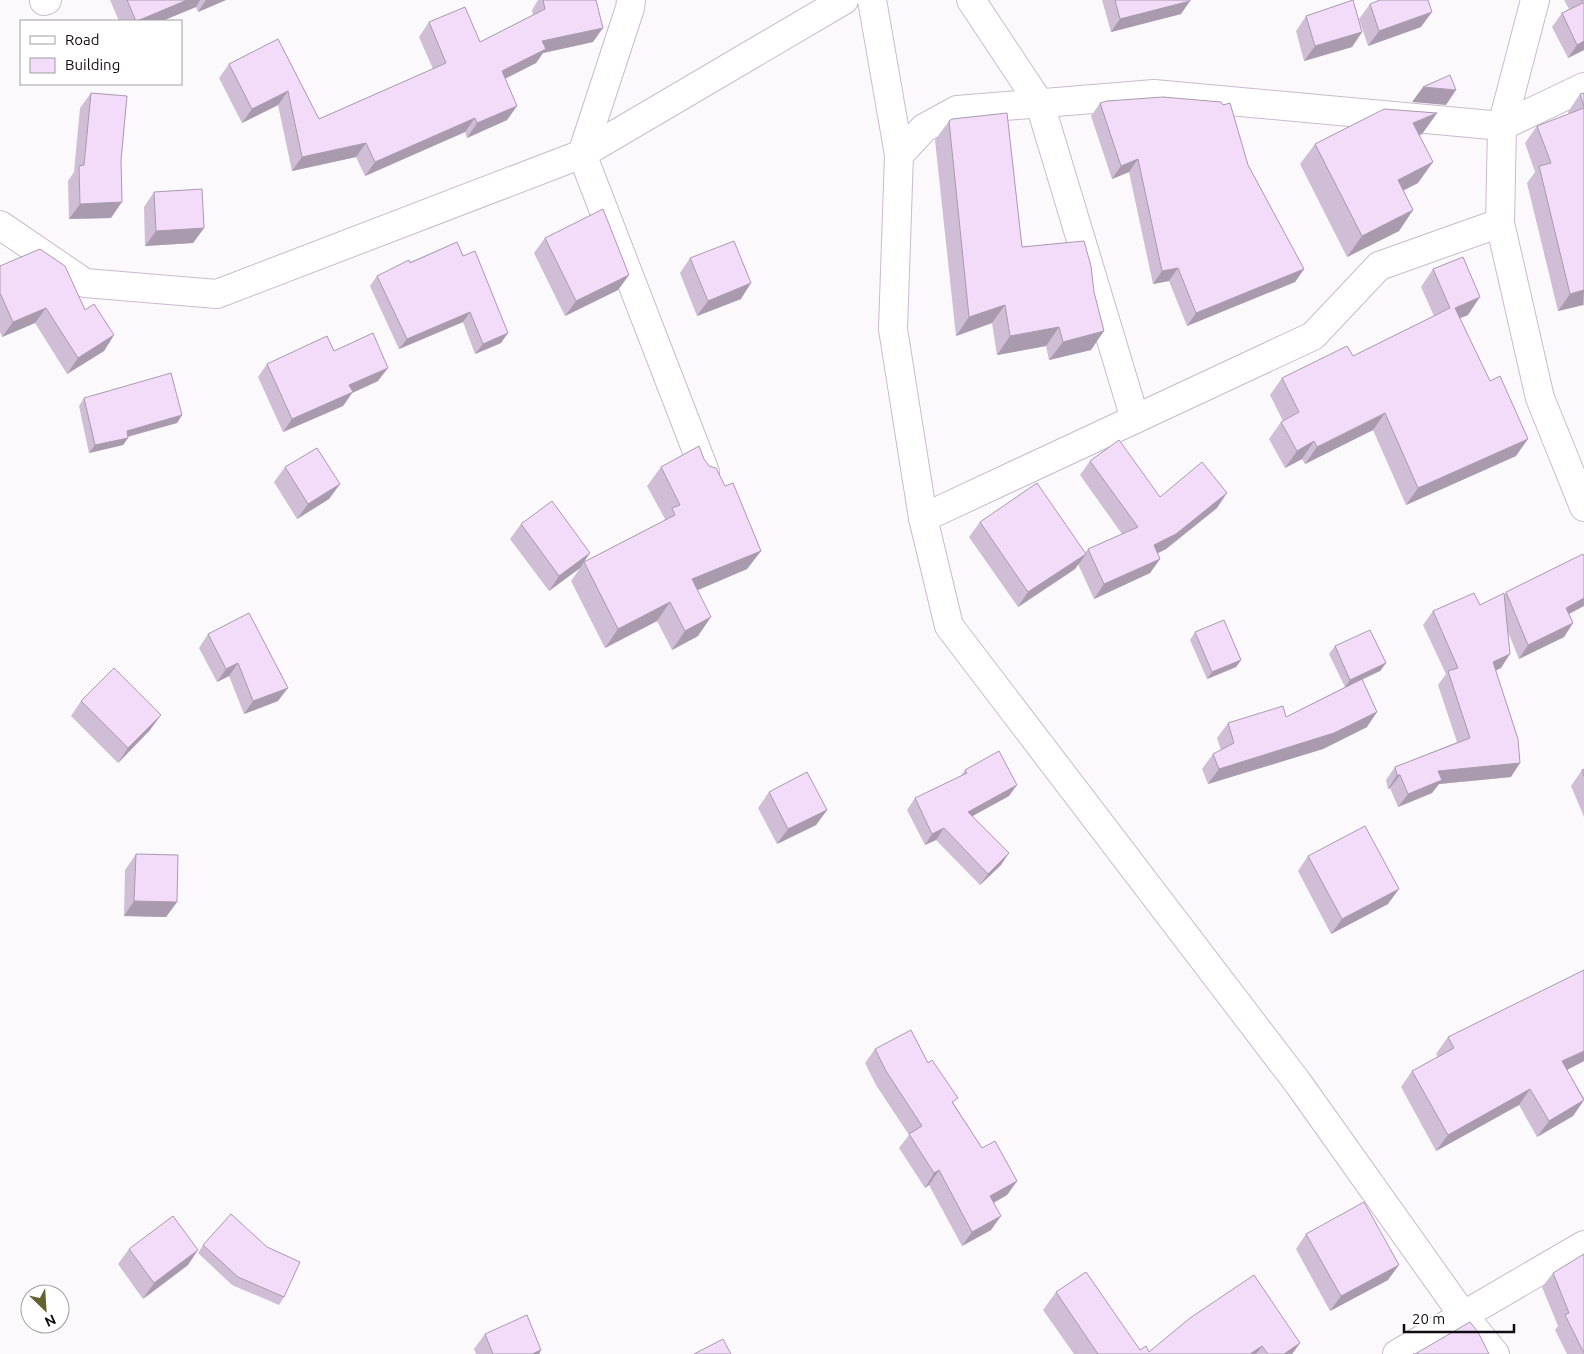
<svg xmlns="http://www.w3.org/2000/svg" width="1584" height="1354" font-family="Ubuntu,sans-serif">
<rect width="100%" height="100%" fill="#fcf9fd"/>
<g fill="none" stroke-linecap="round" stroke-linejoin="round">
<defs>
<g id="street">
<polyline points="631,0 630,8 582,154 705,472"/>
<polyline points="872,0 899,155"/>
<polyline points="971,0 1040,104 1135,419"/>
<polyline points="1535,0 1502,126 1500,223 1540,398 1584,507"/>
<polyline points="44,1 47,0"/>
<polyline points="0,225 85,283 217,294 582,154 844,0"/>
<polyline points="923,518 1313,336 1379,266 1500,223"/>
<polyline points="1397,1354 1584,1245"/>
<polyline points="1495,1354 1463,1315 1298,1083 949,626 923,518 893,329 899,155 924,128 957,110 1154,94 1502,126 1584,87"/>
</g>
</defs>
<use href="#street" stroke="#cabacf" stroke-width="30"/>
<use href="#street" stroke="#fff" stroke-width="28"/>
</g>
<g fill="#d0bdd6">
<polygon points="110,0 226,0 198,12 196,7 162,21 119,21"/>
<polygon points="538,0 596,0 593,42 543,53 536,63 505,79 517,106 507,120 467,138 465,132 365,176 356,157 292,171 278,105 242,123 219,78 229,64 278,39 319,119 433,69 419,37 429,22 480,42 533,15 532,10"/>
<polygon points="1102,0 1190,0 1181,14 1111,32"/>
<polygon points="1564,0 1584,0 1584,50 1568,58 1552,27 1562,13 1569,9"/>
<polygon points="1370,4 1421,27 1368,46 1359,19"/>
<polygon points="1306,16 1362,32 1352,47 1304,61 1296,31"/>
<polygon points="91,93 111,218 69,219 68,181 74,172 80,108"/>
<polygon points="1584,93 1584,306 1583,305 1558,311 1527,183 1535,172 1525,143 1537,126 1569,114 1568,112 1580,94"/>
<polygon points="1100,103 1248,165 1304,269 1295,282 1187,326 1169,281 1153,284 1129,172 1112,179 1091,116"/>
<polygon points="1437,113 1422,134 1419,135 1418,183 1403,190 1413,210 1399,231 1347,257 1300,164 1315,144"/>
<polygon points="949,121 1022,247 1091,350 1049,360 1046,346 997,355 992,323 956,336 935,140"/>
<polygon points="154,192 204,228 193,243 145,246 144,207"/>
<polygon points="545,238 629,275 618,290 565,316 534,253"/>
<polygon points="457,242 501,343 475,354 463,322 399,349 370,286 377,276"/>
<polygon points="690,258 741,299 697,316 680,273"/>
<polygon points="0,266 85,310 114,335 104,351 67,374 35,323 2,337 0,332"/>
<polygon points="1433,269 1468,315 1460,318 1516,456 1406,505 1373,430 1305,464 1302,459 1285,468 1269,439 1281,422 1283,421 1270,395 1282,378 1353,356 1434,316 1421,287"/>
<polygon points="334,351 378,381 352,393 343,406 283,432 258,377 267,364"/>
<polygon points="84,398 182,415 177,423 128,437 128,438 123,445 89,453 79,406"/>
<polygon points="704,459 761,551 747,569 698,590 698,636 672,650 657,621 605,648 571,581 580,568 549,591 510,539 521,524 584,562 663,521 665,519 647,486 661,467"/>
<polygon points="1090,461 1160,497 1217,508 1166,549 1158,553 1160,559 1150,573 1094,599 1078,564 1075,569 1018,607 969,537 980,522 1085,553 1088,549 1122,534 1080,475"/>
<polygon points="285,467 340,484 329,499 297,519 274,482"/>
<polygon points="1506,592 1573,623 1564,637 1519,659 1508,632 1501,668 1496,670 1511,777 1439,784 1432,793 1398,807 1390,788 1388,789 1386,780 1395,767 1457,742 1438,685 1446,674 1423,625 1433,611 1480,605 1505,594"/>
<polygon points="1195,632 1241,660 1236,667 1207,679 1190,640"/>
<polygon points="208,634 278,701 244,714 229,676 217,682 199,648"/>
<polygon points="1335,646 1386,663 1380,671 1362,680 1367,727 1323,749 1208,784 1202,769 1213,754 1221,750 1217,738 1228,723 1286,717 1345,687 1329,654"/>
<polygon points="81,701 150,730 118,763 71,716"/>
<polygon points="1584,769 1584,817 1571,786 1582,770"/>
<polygon points="965,770 1009,796 972,816 1001,865 980,885 936,840 925,845 907,810 915,798 960,777"/>
<polygon points="769,792 827,810 816,825 777,844 758,808"/>
<polygon points="136,854 177,902 166,917 124,916 125,870"/>
<polygon points="1308,856 1388,904 1331,934 1298,871"/>
<polygon points="1448,1037 1584,1061 1567,1070 1584,1098 1584,1100 1573,1116 1537,1137 1519,1105 1436,1151 1401,1087 1412,1071 1438,1057 1436,1054"/>
<polygon points="875,1049 928,1063 982,1148 1017,1181 1007,1195 994,1203 991,1230 962,1246 929,1185 925,1188 899,1148 909,1135 876,1085 865,1063"/>
<polygon points="1306,1234 1388,1280 1330,1311 1296,1249"/>
<polygon points="203,1245 284,1297 279,1305 232,1285 198,1253"/>
<polygon points="129,1249 188,1265 143,1299 118,1264"/>
<polygon points="1584,1254 1584,1354 1567,1354 1555,1330 1558,1326 1542,1287 1553,1273"/>
<polygon points="1056,1292 1140,1350 1149,1352 1300,1343 1292,1354 1074,1354 1043,1310"/>
<polygon points="485,1334 541,1350 539,1354 476,1354 474,1349"/>
</g>
<g fill="#a99aae">
<polygon points="187,0 200,0 196,7 162,21 137,21"/>
<polygon points="206,0 226,0 198,12"/>
<polygon points="1190,1 1181,14 1111,32 1120,19"/>
<polygon points="1432,12 1421,27 1368,46 1379,31"/>
<polygon points="603,28 593,42 543,53 536,63 492,85 502,71 542,41"/>
<polygon points="1362,32 1352,47 1304,61 1315,46"/>
<polygon points="1584,41 1584,50 1568,58 1577,45"/>
<polygon points="1423,87 1456,90 1446,105 1412,102"/>
<polygon points="288,91 278,105 242,123 252,109"/>
<polygon points="517,106 507,120 467,138 477,123"/>
<polygon points="1437,113 1422,134 1399,144 1413,123"/>
<polygon points="475,118 465,132 365,176 375,162"/>
<polygon points="366,143 356,157 292,171 302,157"/>
<polygon points="1138,159 1129,172 1112,179 1121,166"/>
<polygon points="1433,162 1418,183 1383,201 1398,180"/>
<polygon points="122,202 111,218 69,219 80,204"/>
<polygon points="1413,210 1399,231 1347,257 1362,236"/>
<polygon points="204,228 193,243 145,246 156,231"/>
<polygon points="1178,268 1169,281 1153,284 1162,271"/>
<polygon points="1304,269 1295,282 1187,326 1196,313"/>
<polygon points="629,275 618,290 565,316 576,301"/>
<polygon points="751,283 741,299 697,316 708,301"/>
<polygon points="1584,290 1583,305 1558,311 1570,294"/>
<polygon points="1480,297 1468,315 1443,325 1455,308"/>
<polygon points="1005,305 992,323 956,336 969,317"/>
<polygon points="46,308 35,323 2,337 13,322"/>
<polygon points="470,312 463,322 399,349 407,339"/>
<polygon points="1059,327 1046,346 997,355 1010,336"/>
<polygon points="1104,331 1091,350 1049,360 1063,342"/>
<polygon points="508,333 501,343 475,354 483,344"/>
<polygon points="114,335 104,351 67,374 78,358"/>
<polygon points="388,368 378,381 352,393 343,406 283,432 292,419 349,385"/>
<polygon points="1385,413 1373,430 1305,464 1317,447"/>
<polygon points="182,415 177,423 122,438 127,431"/>
<polygon points="128,438 123,445 89,453 95,445"/>
<polygon points="1528,439 1516,456 1406,505 1418,488"/>
<polygon points="1314,441 1302,459 1285,468 1297,451"/>
<polygon points="340,484 329,499 297,519 308,504"/>
<polygon points="1227,493 1217,508 1166,549 1144,560 1154,545"/>
<polygon points="761,551 747,569 679,598 692,579"/>
<polygon points="590,553 580,568 549,591 559,576"/>
<polygon points="1086,554 1075,569 1018,607 1028,592"/>
<polygon points="1160,559 1150,573 1094,599 1104,584"/>
<polygon points="1584,598 1584,606 1556,621 1566,608"/>
<polygon points="670,602 657,621 605,648 618,629"/>
<polygon points="711,617 698,636 672,650 685,631"/>
<polygon points="1573,623 1564,637 1519,659 1528,645"/>
<polygon points="1510,654 1501,668 1484,676 1493,662"/>
<polygon points="1241,660 1236,667 1207,679 1212,672"/>
<polygon points="238,663 229,676 217,682 226,669"/>
<polygon points="1386,663 1380,671 1345,687 1350,680"/>
<polygon points="288,688 278,701 244,714 253,701"/>
<polygon points="1377,712 1367,727 1323,749 1208,784 1219,769"/>
<polygon points="161,715 150,730 118,763 128,748"/>
<polygon points="1520,763 1511,777 1439,784 1432,793 1398,807 1408,794 1438,771"/>
<polygon points="1397,775 1400,775 1390,788 1388,789"/>
<polygon points="1017,785 1009,796 960,823 968,812"/>
<polygon points="827,810 816,825 777,844 788,829"/>
<polygon points="944,828 936,840 925,845 932,834"/>
<polygon points="1009,853 1001,865 980,885 988,874"/>
<polygon points="1399,889 1388,904 1331,934 1342,919"/>
<polygon points="134,901 177,902 166,917 124,916"/>
<polygon points="1584,1051 1584,1061 1551,1078 1562,1061"/>
<polygon points="1530,1089 1519,1105 1436,1151 1448,1135"/>
<polygon points="1584,1100 1573,1116 1537,1137 1549,1121"/>
<polygon points="939,1170 929,1185 925,1188 934,1173"/>
<polygon points="1017,1181 1007,1195 980,1210 990,1196"/>
<polygon points="1001,1216 991,1230 962,1246 972,1232"/>
<polygon points="198,1250 188,1265 143,1299 154,1283"/>
<polygon points="1399,1265 1388,1280 1330,1311 1341,1296"/>
<polygon points="1300,1343 1292,1354 1284,1354"/>
<polygon points="1262,1346 1256,1354 1250,1354"/>
<polygon points="541,1350 539,1354 532,1354"/>
</g>
<g fill="#f2dcf9" stroke="#a99aae">
<polygon points="127,0 187,0 137,21 136,21"/>
<polygon points="543,0 596,0 603,28 542,41 546,49 502,71 517,106 477,123 475,118 375,162 366,143 302,157 288,91 252,109 229,64 278,39 319,119 446,63 429,22 465,7 480,42 545,9"/>
<polygon points="1115,0 1190,0 1190,1 1120,19"/>
<polygon points="1353,0 1362,32 1315,46 1306,16"/>
<polygon points="1380,0 1428,0 1432,12 1379,31 1370,4"/>
<polygon points="1581,0 1584,0 1584,41 1577,45 1562,13 1583,3"/>
<polygon points="1450,75 1456,90 1423,87"/>
<polygon points="91,93 127,96 121,160 122,202 80,204 79,166 84,165"/>
<polygon points="1584,93 1584,107 1580,94"/>
<polygon points="1163,97 1221,102 1223,105 1230,103 1248,165 1304,269 1196,313 1178,268 1162,271 1138,159 1121,166 1100,103 1107,101"/>
<polygon points="1584,108 1584,290 1570,294 1539,166 1551,163 1537,126"/>
<polygon points="1384,109 1437,113 1413,123 1433,162 1398,180 1413,210 1362,236 1315,144"/>
<polygon points="1007,113 1022,247 1084,241 1091,266 1094,292 1104,331 1063,342 1059,327 1010,336 1005,305 969,317 949,121 952,119"/>
<polygon points="202,189 204,228 156,231 154,192"/>
<polygon points="603,209 629,275 576,301 545,238"/>
<polygon points="734,241 751,283 708,301 690,258"/>
<polygon points="457,242 463,256 475,251 508,333 483,344 470,312 407,339 377,276 409,260 410,263"/>
<polygon points="40,249 65,266 85,310 94,304 114,335 78,358 46,308 13,322 0,293 0,266"/>
<polygon points="1463,257 1480,297 1455,308 1490,381 1500,376 1528,439 1418,488 1385,413 1317,447 1314,441 1297,451 1281,422 1299,412 1282,378 1347,346 1353,356 1450,308 1433,269"/>
<polygon points="373,333 388,368 349,385 353,392 292,419 267,364 327,336 334,351"/>
<polygon points="171,373 182,415 127,431 128,438 95,445 84,398"/>
<polygon points="1119,440 1160,497 1202,462 1227,493 1176,534 1154,545 1160,559 1104,584 1088,549 1138,527 1090,461"/>
<polygon points="699,446 704,459 709,466 716,468 725,486 733,483 761,551 692,579 711,617 685,631 670,602 618,629 584,562 675,515 672,508 680,505 661,467"/>
<polygon points="317,448 340,484 308,504 285,467"/>
<polygon points="1037,483 1086,554 1028,592 980,522"/>
<polygon points="552,501 590,553 559,576 521,524"/>
<polygon points="1583,554 1584,556 1584,598 1566,608 1573,623 1528,645 1506,592"/>
<polygon points="1474,593 1480,605 1504,593 1510,654 1493,662 1518,739 1520,763 1438,771 1442,780 1408,794 1400,775 1397,775 1395,767 1470,738 1448,671 1458,668 1433,611"/>
<polygon points="249,613 288,688 253,701 238,663 226,669 208,634"/>
<polygon points="1224,620 1241,660 1212,672 1195,632"/>
<polygon points="1370,630 1386,663 1350,680 1335,646"/>
<polygon points="114,668 161,715 128,748 81,701"/>
<polygon points="1362,679 1377,712 1334,733 1219,769 1213,754 1234,743 1228,723 1283,706 1286,717"/>
<polygon points="999,751 1017,785 968,812 1009,853 988,874 944,828 932,834 915,798 967,773 965,770"/>
<polygon points="1584,769 1584,776 1582,770"/>
<polygon points="807,772 827,810 788,829 769,792"/>
<polygon points="1365,826 1399,889 1342,919 1308,856"/>
<polygon points="136,854 178,855 177,902 134,901"/>
<polygon points="1584,970 1584,1051 1562,1061 1584,1100 1549,1121 1530,1089 1448,1135 1412,1071 1454,1048 1448,1037"/>
<polygon points="911,1030 928,1063 932,1060 958,1098 952,1102 982,1148 995,1141 1017,1181 990,1196 1001,1216 972,1232 939,1170 934,1173 909,1134 922,1126 886,1071 875,1049"/>
<polygon points="1364,1202 1399,1265 1341,1296 1306,1234"/>
<polygon points="231,1214 267,1247 300,1262 284,1297 238,1277 203,1245"/>
<polygon points="173,1216 198,1250 154,1283 129,1249"/>
<polygon points="1584,1254 1584,1353 1565,1315 1569,1313 1553,1273"/>
<polygon points="1086,1272 1140,1350 1146,1346 1149,1352 1190,1318 1254,1275 1300,1343 1284,1354 1268,1354 1262,1346 1250,1354 1098,1354 1056,1292"/>
<polygon points="527,1315 541,1350 532,1354 493,1354 485,1334"/>
<polygon points="1470,1322 1478,1332 1489,1354 1413,1354 1415,1354"/>
<polygon points="723,1339 731,1354 694,1354"/>
</g>
<rect x="20" y="20" width="162" height="65" fill="#ffffff" stroke="#a09ea1"/>
<rect x="30" y="36" width="25" height="8" fill="#ffffff" stroke="#a09ea1"/>
<text x="65" y="45" font-size="15" fill="#110c13">Road</text>
<rect x="30" y="58" width="25" height="15" fill="#f2dcf9" stroke="#a09ea1"/>
<text x="65" y="70" font-size="15" fill="#110c13">Building</text>
<g transform="translate(45 1309) rotate(155)"><circle r="24" fill="#ffffff" stroke="#a09ea1"/>
<path d="M0-4L9 19L0 12L-9 19Z" fill="#636330"/>
<text y="-8" font-size="14" font-weight="bold" text-anchor="middle" fill="#110c13">N</text>
</g>
<path d="M1404 1324v8h110v-8" fill="none" stroke="#110c13" stroke-width="2.5"/>
<text x="1412" y="1324" font-size="15" fill="#110c13" stroke="#ffffff" stroke-width="4" paint-order="stroke">20 m</text>
</svg>
